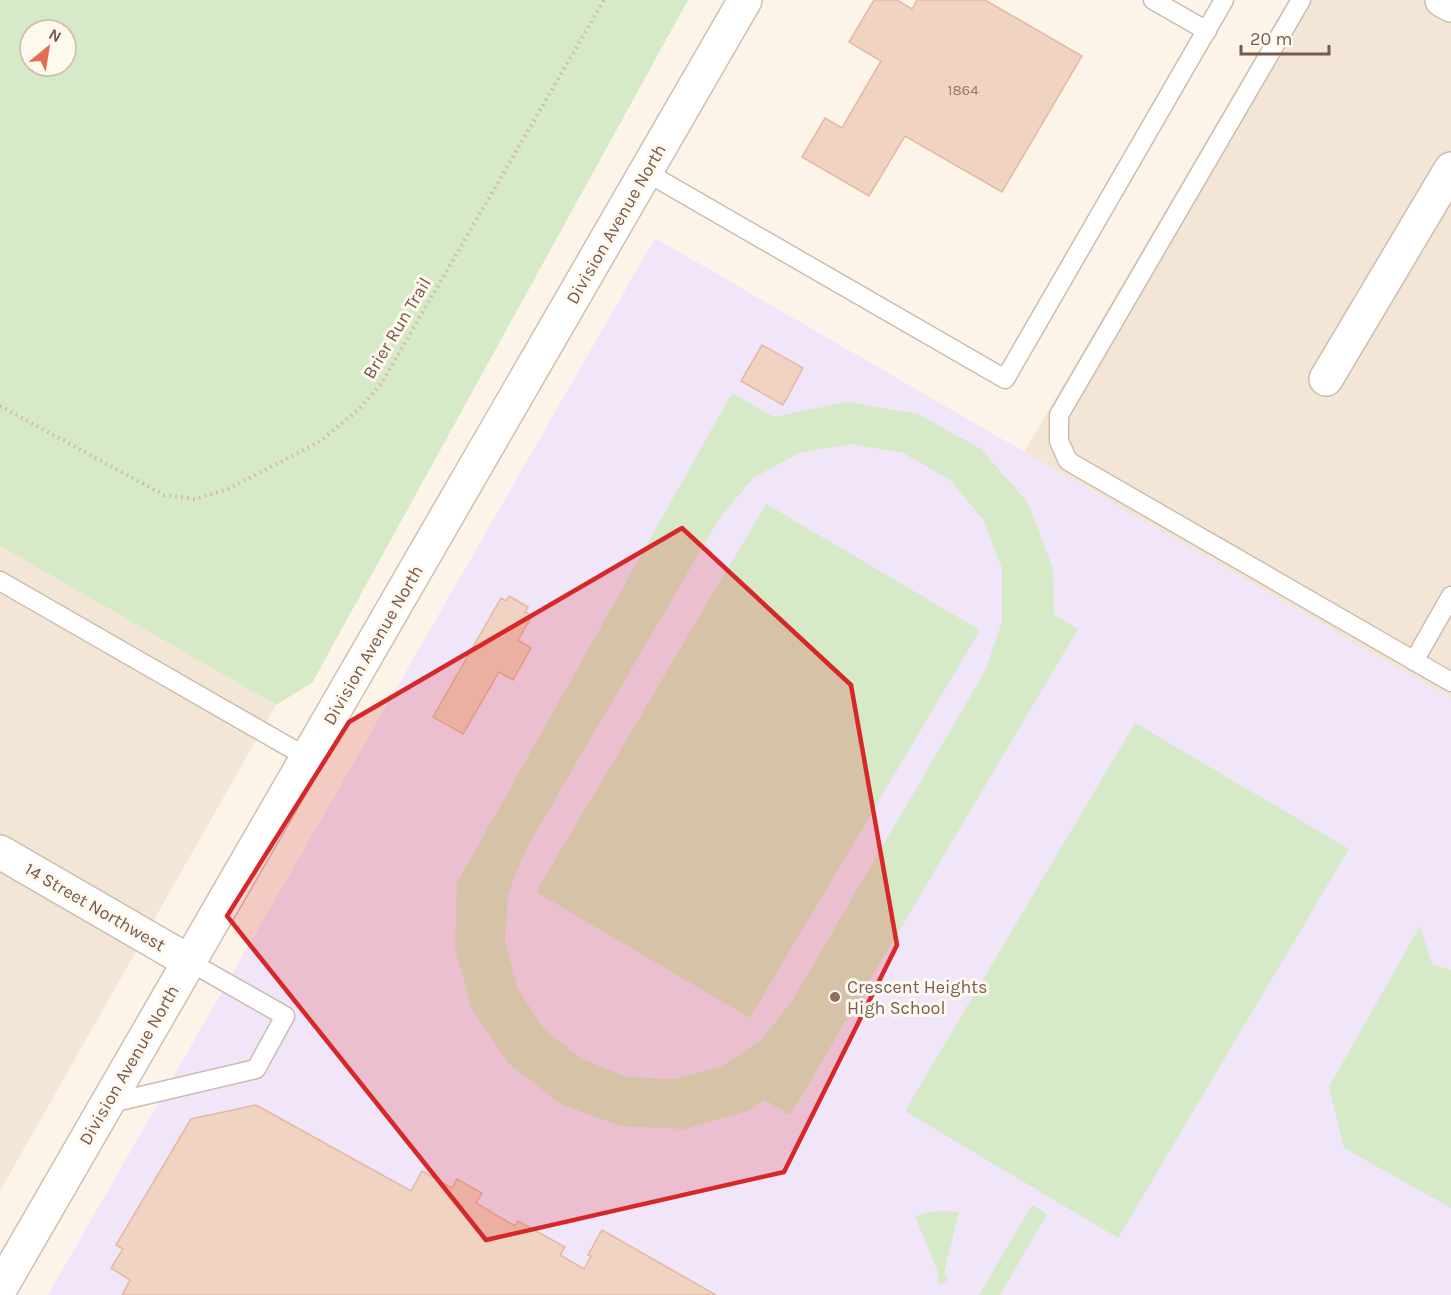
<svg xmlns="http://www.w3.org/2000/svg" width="1451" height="1295" font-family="Karla,sans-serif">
<rect width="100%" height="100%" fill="#fcf4e9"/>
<g fill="#f3e6d7">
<polygon points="1288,0 1451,0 1451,699 1024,452"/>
<polygon points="0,546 276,705 0,1191"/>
</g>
<polygon fill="#f1e5f9" points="655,238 1451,699 1451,1295 48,1295"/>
<g fill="#d6eac7" fill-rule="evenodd">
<path d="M0 0H688L312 683 276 705 0 546ZM30 30H66V66H30Z"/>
<path d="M732 393 774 417 847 402 918 414 981 449 1028 503 1053 569 1054 614 1078 629 790 1115 765 1100 748 1111 685 1129 620 1126 560 1104 509 1064 472 1010 455 948 457 883ZM851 444 903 453 949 479 983 519 1002 569V622L985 671 792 1001 762 1039 722 1066 675 1079 627 1077 582 1059 544 1029 518 989 505 942 508 894 526 849 719 519 753 478 799 453Z"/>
<polygon points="766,504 980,630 750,1018 536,892"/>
<polygon points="1135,723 1349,849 1118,1238 905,1111"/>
<polygon points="1420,926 1432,964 1451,970 1451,1208 1344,1148 1329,1087"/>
<polygon points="1032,1205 1047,1214 1000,1295 979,1295"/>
<polygon points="944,1211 959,1212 944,1274 948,1278 947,1282 941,1285 937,1280 939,1275 915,1216 930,1212"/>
</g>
<g fill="#f1d3c1" stroke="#e3b9a2" stroke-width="1.5">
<polygon points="874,0 897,0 912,9 917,0 985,0 1082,56 1002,192 905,136 869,196 802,157 825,118 842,128 881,61 849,42"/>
<polygon points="762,345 803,368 783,405 741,381"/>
<polygon points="509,596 528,607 525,612 532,616 518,640 531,648 513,680 499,672 463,734 433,717 501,598 506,601"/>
<polygon points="256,1105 411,1191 422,1171 452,1188 457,1179 482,1193 476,1203 515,1226 518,1221 565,1247 560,1255 584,1269 591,1256 588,1255 602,1230 716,1295 122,1295 130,1280 111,1268 123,1249 116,1245 191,1119"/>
</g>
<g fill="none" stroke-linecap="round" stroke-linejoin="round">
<defs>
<g id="lane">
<polyline points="1153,0 1207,31"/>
<polyline points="1301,0 1059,415 1059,441 1068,461 1451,682"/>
<polyline points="646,172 1005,379 1224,0"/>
<polyline points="0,581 308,758"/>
<polyline points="1414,661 1451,596"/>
<polyline points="107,1104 256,1069 285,1016 190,962"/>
</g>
<g id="street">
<polyline points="1442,0 1451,5"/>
<polyline points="1326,379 1451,169"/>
<polyline points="0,852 190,962"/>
</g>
<polyline id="secondary" points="0,1289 745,0"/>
</defs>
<use href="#lane" stroke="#cebcaf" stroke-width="21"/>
<use href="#street" stroke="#cebcaf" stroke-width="36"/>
<use href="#secondary" stroke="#d3beaf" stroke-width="36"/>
<polyline stroke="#d6b6a4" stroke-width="4" stroke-dasharray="1.5 4.5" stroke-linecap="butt" points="0,406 164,495 194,499 228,489 319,442 358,410 381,384 604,0"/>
<use href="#lane" stroke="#fff" stroke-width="18"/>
<use href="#street" stroke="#fff" stroke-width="33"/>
<use href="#secondary" stroke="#fff" stroke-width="33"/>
</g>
<path fill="#d62828" fill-opacity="0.2" stroke="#d62828" stroke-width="4.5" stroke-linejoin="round" d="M682 528 851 685 897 945 784 1172 486 1240 227 916 349 722Z"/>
<circle fill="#8d6e63" stroke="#fef8ef" stroke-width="2" cx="835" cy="997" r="6"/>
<g text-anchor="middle" stroke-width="6" stroke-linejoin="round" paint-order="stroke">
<g font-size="15" fill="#95796a">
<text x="963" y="95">1864</text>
</g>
<g font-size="18" fill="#765b4d" stroke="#fef8ef">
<text transform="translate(616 224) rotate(-60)" y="6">Division Avenue North</text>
<text transform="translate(397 328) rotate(-59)" y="6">Brier Run Trail</text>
<text transform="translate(373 645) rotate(-60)" y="6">Division Avenue North</text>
<text transform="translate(95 907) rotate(30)" y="6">14 Street Northwest</text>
<text transform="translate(129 1065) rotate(-60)" y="6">Division Avenue North</text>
</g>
<g font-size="18" fill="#785e54" stroke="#fef8ef" text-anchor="start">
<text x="847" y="993">Crescent Heights<tspan x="847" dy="21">High School</tspan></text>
</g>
</g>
<g transform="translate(48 48) rotate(30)"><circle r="28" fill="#fef8ef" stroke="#c8b9ae" stroke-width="1.5"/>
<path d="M0-4.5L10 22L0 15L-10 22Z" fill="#e26f52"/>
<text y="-9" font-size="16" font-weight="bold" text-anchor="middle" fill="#765b4d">N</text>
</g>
<path d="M1241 45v9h88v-9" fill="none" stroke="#765b4d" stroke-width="3"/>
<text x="1250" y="45" font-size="18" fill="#765b4d" stroke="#fef8ef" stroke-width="4.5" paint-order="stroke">20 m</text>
</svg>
